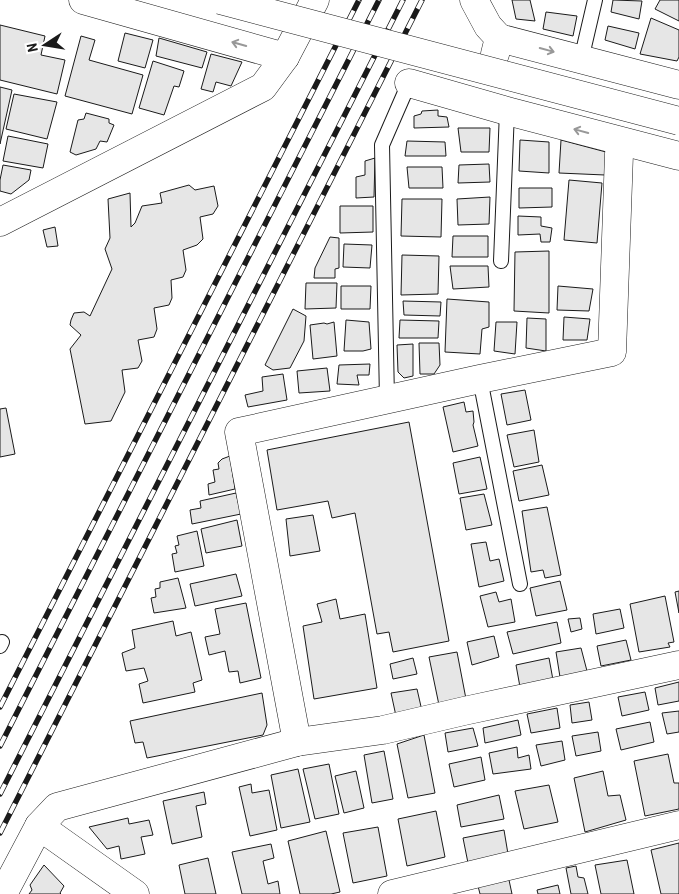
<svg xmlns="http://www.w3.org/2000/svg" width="679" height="894" font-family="'Roboto Condensed',sans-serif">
<rect width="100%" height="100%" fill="#fff"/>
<g fill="#e6e6e6" stroke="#1a1a1a">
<polygon points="512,0 530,0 535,21 516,19"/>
<polygon points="613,0 642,1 639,19 611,12"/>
<polygon points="660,0 679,0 679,21 655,9"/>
<polygon points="546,12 577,16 573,36 543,29"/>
<polygon points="651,18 679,30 679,57 677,61 640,54"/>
<polygon points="0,25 45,36 41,55 65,60 57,94 0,80"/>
<polygon points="608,26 639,33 635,49 605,40"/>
<polygon points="125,33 153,40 145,68 118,61"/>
<polygon points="81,36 95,40 89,60 143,75 132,114 65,96"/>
<polygon points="159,38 207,52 202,68 156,56"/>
<polygon points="211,54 242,62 231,86 216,82 213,92 201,89"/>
<polygon points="153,61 184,71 179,87 174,86 164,115 139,108"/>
<polygon points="0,87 12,90 0,144"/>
<polygon points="14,94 57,102 47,139 6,129"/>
<polygon points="438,110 438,116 447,117 449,127 414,128 414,116 421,114 422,111"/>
<polygon points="86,113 109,119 109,123 114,125 107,142 100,141 96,149 76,155 70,152 78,120 84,119"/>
<polygon points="458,128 490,128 489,152 461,152"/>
<polygon points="8,136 48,144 43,168 3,161"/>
<polygon points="520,140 549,142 549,173 519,171"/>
<polygon points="561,140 606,152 605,175 559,173"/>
<polygon points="407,141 445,142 446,156 405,156"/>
<polygon points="375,158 374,197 356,198 356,177 365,175 365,161"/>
<polygon points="489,164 490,182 458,183 459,165"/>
<polygon points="3,165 31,170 29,180 11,194 0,191 0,180"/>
<polygon points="407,167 442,167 443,188 409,188"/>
<polygon points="569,180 602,183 597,243 564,240"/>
<polygon points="189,185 195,190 214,186 218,206 213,214 200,217 203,239 197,245 183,250 186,270 183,277 171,280 172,298 169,305 154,308 157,329 154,337 138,340 142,361 138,368 122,370 125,392 111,421 85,424 70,349 81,335 70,325 71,320 74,313 84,312 90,316 112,269 105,249 110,238 108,199 130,193 131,227 135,223 142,206 162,203 160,193"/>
<polygon points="519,188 552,188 552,207 519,208"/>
<polygon points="490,197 489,224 458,225 457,199"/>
<polygon points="402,199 442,199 441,237 401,236"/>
<polygon points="340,206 373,206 373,232 340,233"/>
<polygon points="518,216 541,217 541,226 552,228 550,242 541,242 540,234 518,235"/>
<polygon points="55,227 58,246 47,247 43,230"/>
<polygon points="453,236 488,236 488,257 452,257"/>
<polygon points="330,237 339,238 339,268 335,269 335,278 314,278 315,268"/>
<polygon points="344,244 372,245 370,268 343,267"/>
<polygon points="549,251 549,313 514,311 515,252"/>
<polygon points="402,255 439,256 438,294 401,295"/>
<polygon points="450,266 488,266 489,287 453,289"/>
<polygon points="306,283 337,283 336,308 305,309"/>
<polygon points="341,286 371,286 370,309 341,309"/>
<polygon points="558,286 593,289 589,311 557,310"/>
<polygon points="447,299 489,302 489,327 482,329 480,354 445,352"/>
<polygon points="403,301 441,302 440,316 404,315"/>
<polygon points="293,309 306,316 304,341 290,368 273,370 265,365"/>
<polygon points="564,317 590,319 587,340 563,340"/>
<polygon points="527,318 546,319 546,351 526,348"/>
<polygon points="346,320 369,322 371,349 363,351 344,351"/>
<polygon points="400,320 439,321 438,338 399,338"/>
<polygon points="334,322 337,356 313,359 310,325 324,323 327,324"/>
<polygon points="496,322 517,322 515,354 494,351"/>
<polygon points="419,343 439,343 440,365 434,374 420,374"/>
<polygon points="413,344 413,376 404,378 398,372 397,345"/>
<polygon points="370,364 369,375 357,375 359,385 337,384 339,365"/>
<polygon points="327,368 330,391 299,393 297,371"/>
<polygon points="283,374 287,400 248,407 245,395 263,391 262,377"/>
<polygon points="525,390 531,420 507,425 501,394"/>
<polygon points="464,402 466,412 473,411 474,422 473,425 478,446 453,452 443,407"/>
<polygon points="6,408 15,454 0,457 0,409"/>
<polygon points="409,422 449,641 393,652 389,632 377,634 355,513 332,518 328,501 277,510 267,450"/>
<polygon points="534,430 539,462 514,467 507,435"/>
<polygon points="230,456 235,489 209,495 208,484 215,482 213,470 219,469 218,463 222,459"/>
<polygon points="480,457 487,489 459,494 453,463"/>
<polygon points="542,465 549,495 519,501 513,471"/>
<polygon points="236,493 241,514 192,524 190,510 201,508 200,501"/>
<polygon points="484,494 492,525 466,530 460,498"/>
<polygon points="547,507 561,575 545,578 543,570 531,572 522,511"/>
<polygon points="313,515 320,551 290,556 286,519"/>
<polygon points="237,520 242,546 206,553 201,529"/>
<polygon points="197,531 204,566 175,572 172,554 177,553 175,546 179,545 177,536"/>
<polygon points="486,542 490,561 499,559 504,581 479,587 471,544"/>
<polygon points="236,574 242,596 195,606 190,584"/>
<polygon points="178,578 186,608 154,613 151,598 156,597 155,589 160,588 160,582"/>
<polygon points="560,581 567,610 536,616 530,588"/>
<polygon points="679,591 679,613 675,592"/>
<polygon points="496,592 499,602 511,599 515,622 488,627 480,596"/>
<polygon points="665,596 674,642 668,643 670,647 639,652 630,604"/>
<polygon points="336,599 340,619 365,614 377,688 314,699 303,626 322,622 317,604"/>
<polygon points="246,603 261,678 240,683 238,671 229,672 225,651 209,655 205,637 220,634 215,609"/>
<polygon points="620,609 624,628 596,634 593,614"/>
<polygon points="580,618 582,629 571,632 568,619"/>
<polygon points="173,621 176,636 191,632 202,680 193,683 195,692 143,703 139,684 148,681 144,668 126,671 122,653 135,648 132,630"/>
<polygon points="557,622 561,643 513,654 507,632"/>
<polygon points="494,636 499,657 472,665 467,642"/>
<polygon points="626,640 631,660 601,666 597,646"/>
<polygon points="581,648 587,671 560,677 556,652"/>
<polygon points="457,652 466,699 439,705 429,657"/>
<polygon points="413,658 417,674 393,679 390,664"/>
<polygon points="549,658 553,680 520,687 516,665"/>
<polygon points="679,682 679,701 658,705 655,688"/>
<polygon points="417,689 422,711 396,716 391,693"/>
<polygon points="645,692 649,710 622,716 618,697"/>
<polygon points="262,693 267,725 263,735 147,758 143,742 135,743 130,721"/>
<polygon points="589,702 592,720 572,723 570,705"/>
<polygon points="557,708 560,728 531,733 527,714"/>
<polygon points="679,711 679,732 667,734 662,713"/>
<polygon points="518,720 521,735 485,743 483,728"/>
<polygon points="650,722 654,742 621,750 616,729"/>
<polygon points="473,728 478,746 448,752 445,733"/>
<polygon points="598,732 601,751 576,756 572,736"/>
<polygon points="424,735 435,793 408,798 397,744"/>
<polygon points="562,741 565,760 541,766 536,745"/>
<polygon points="517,747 518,758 529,755 531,769 493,774 489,753"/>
<polygon points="384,751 393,799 372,803 364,755"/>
<polygon points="668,754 674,783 679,783 679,809 645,816 634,761"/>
<polygon points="481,757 485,780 454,787 449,764"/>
<polygon points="329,764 339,814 315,819 303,769"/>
<polygon points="298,769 310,822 281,828 271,775"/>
<polygon points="356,771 364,808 344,813 335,776"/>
<polygon points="603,771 608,796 620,795 626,820 585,832 574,778"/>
<polygon points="251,784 252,793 269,790 277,830 250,836 239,787"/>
<polygon points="549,785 558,822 524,829 515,791"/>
<polygon points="204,792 206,804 196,806 202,837 172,844 163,801"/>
<polygon points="499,795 504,819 461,827 457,805"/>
<polygon points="436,811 445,857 407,866 398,819"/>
<polygon points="128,818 129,824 149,820 153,835 141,837 145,854 121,859 119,846 107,849 89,827"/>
<polygon points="378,827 387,876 353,883 343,833"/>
<polygon points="504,830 508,854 468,863 463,838"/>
<polygon points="326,831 340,892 331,894 300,894 288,841"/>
<polygon points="679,843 679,894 661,894 651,850"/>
<polygon points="271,844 274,858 263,861 268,884 278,881 280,894 242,894 232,852"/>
<polygon points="208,858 216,894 185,894 179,865"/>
<polygon points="627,860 634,894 601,894 595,865"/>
<polygon points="44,865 64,886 60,893 61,894 29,894 32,890 30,885"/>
<polygon points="576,866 578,877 584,878 588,894 571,894 566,868"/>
<polygon points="509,880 512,894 480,894 478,886"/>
<polygon points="558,885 560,894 538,894 537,890"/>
</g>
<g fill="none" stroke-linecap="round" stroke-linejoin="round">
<defs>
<g id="service">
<polyline points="581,60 595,0"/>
<polyline points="501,261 507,111"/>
<polyline points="480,379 520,584"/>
<polyline points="387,399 382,145 409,83"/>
<polyline points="0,646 2,642"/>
</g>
<g id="minor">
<polyline points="83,0 285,57"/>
<polyline points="474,0 488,26 499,38 495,54"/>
<polyline points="499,38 679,85"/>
<polyline points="409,83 507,111 679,156"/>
<polyline points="0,222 263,87 285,57 315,0"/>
<polyline points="297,742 239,432 480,379 612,352 619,154 621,142"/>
<polyline points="39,826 135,894"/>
<polyline points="3,894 39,826 57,807 297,742 383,730 464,711 679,665"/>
<polyline points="392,894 679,825"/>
</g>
</defs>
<use href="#service" stroke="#1a1a1a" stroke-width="16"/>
<use href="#minor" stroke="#1a1a1a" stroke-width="29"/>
<use href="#service" stroke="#fff" stroke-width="14"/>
<use href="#minor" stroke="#fff" stroke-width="28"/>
<defs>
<g id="rail">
<polyline points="0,707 359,0"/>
<polyline points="0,746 379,0"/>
<polyline points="0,794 403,0"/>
<polyline points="0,833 422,0"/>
</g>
</defs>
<use href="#rail" stroke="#1a1a1a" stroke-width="5.5"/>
<use href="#rail" stroke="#fff" stroke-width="4" stroke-dasharray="11" stroke-linecap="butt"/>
<defs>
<polyline id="tertiary-bridge" points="220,0 679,121"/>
</defs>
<use href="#tertiary-bridge" stroke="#1a1a1a" stroke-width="29" stroke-linecap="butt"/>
<use href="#tertiary-bridge" stroke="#fff" stroke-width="28"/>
</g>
<defs><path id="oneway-shaft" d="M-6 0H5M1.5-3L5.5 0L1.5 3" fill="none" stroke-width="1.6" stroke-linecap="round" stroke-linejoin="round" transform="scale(1.25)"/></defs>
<g stroke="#989898">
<use href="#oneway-shaft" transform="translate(239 44) rotate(-164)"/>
<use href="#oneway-shaft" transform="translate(547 50) rotate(15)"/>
<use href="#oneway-shaft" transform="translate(581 131) rotate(-165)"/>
</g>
<g transform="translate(45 45) rotate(258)" stroke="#ffffff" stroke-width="4" paint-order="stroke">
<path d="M0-4L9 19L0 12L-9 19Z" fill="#1a1a1a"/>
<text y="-8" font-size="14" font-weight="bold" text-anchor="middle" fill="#1a1a1a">N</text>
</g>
</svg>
